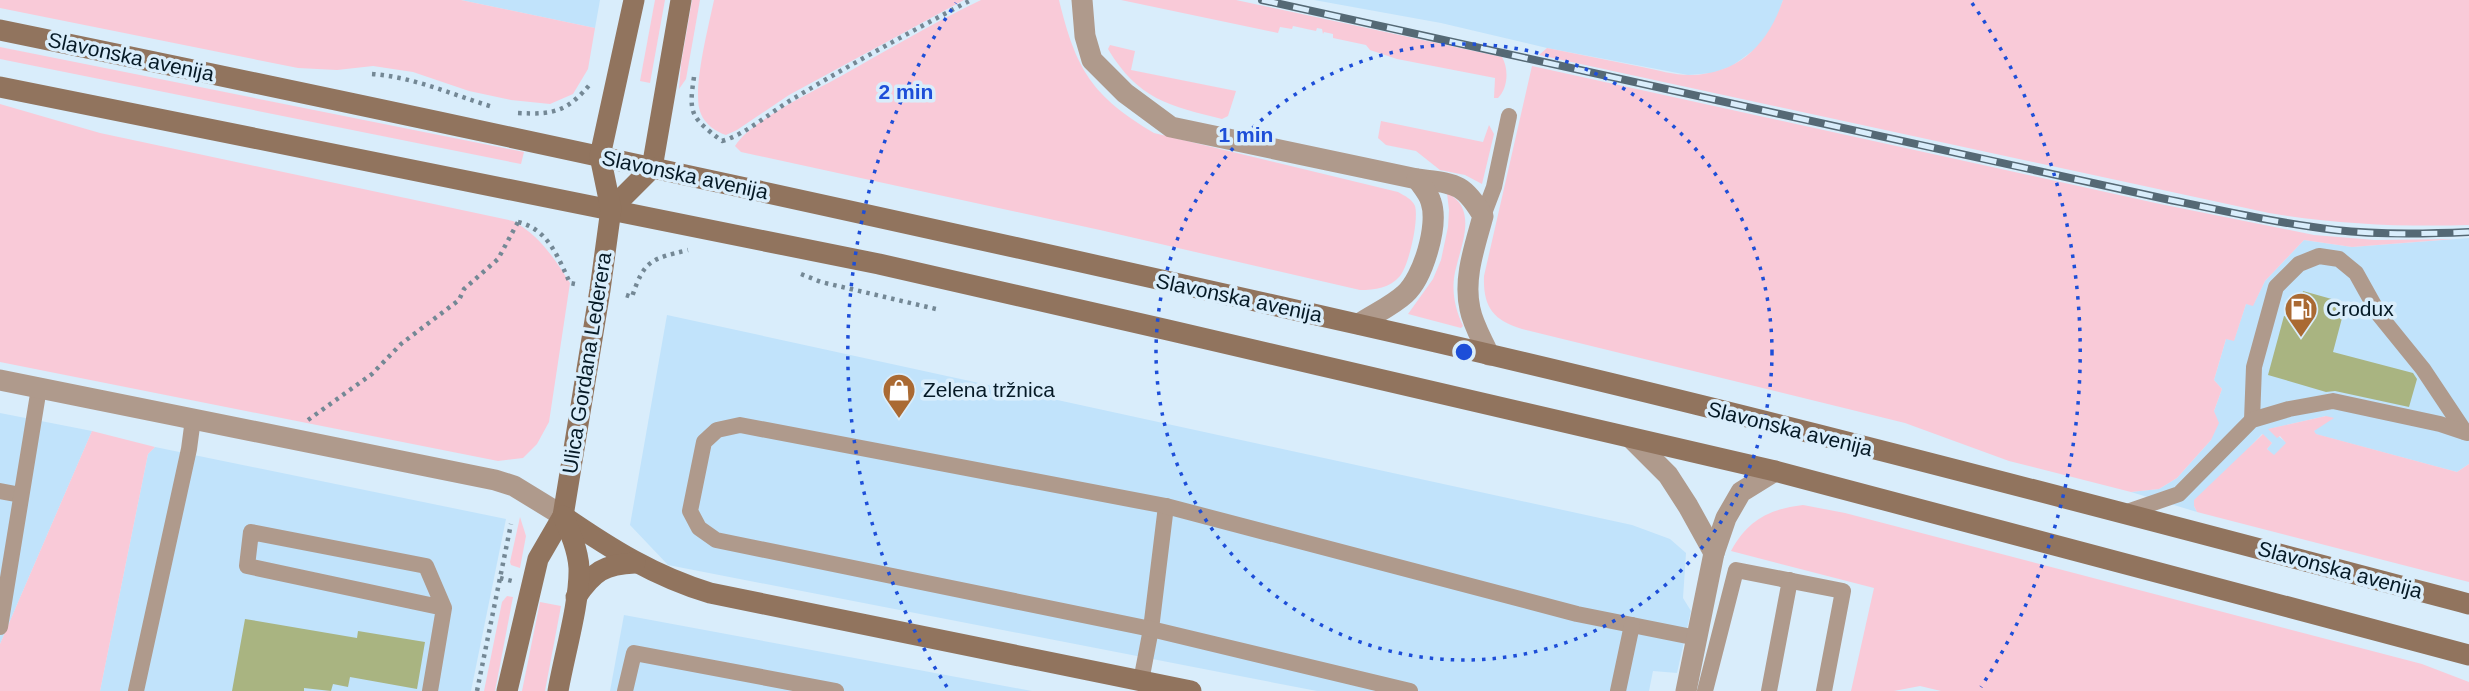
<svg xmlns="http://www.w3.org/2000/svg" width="2469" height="691" font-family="Arial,sans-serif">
<rect width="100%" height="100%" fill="#d9edfb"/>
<g fill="#c1e3fb">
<polygon points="461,0 600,0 595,28"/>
<polygon points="1314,0 1783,0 1775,24 1758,47 1732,66 1713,73 1688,75 1547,48 1441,23"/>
<polygon points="2469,238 2469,464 2457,472 2315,434 2314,431 2326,416 2269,429 2287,443 2274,456 2267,449 2272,443 2262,434 2194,506 2197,512 2131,492 2159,489 2177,478 2211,440 2214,411 2222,389 2214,380 2226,339 2234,340 2246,304 2253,305 2265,281 2304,240 2352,247"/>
<polygon points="667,315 1632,525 1670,539 1686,553 1683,598 1691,611 1677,673 1653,671 1649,691 1317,691 668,565 630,525"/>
<polygon points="0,413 92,431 0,644"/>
<polygon points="155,447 506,519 471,691 100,691 148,454"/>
<polygon points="624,615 1032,691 610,691"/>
</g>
<g fill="#f9cad8">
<polygon points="0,0 461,0 595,28 588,69 573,94 550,104 511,100 469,91 413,72 373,66 337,70 298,68 0,8"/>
<polygon points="655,0 665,0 650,83 640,81"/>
<polygon points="692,0 700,0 686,79 679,89 681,64"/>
<path d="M714 0H964L789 95 737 130 726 135C716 132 705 124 701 114 691 93 709 25 714 0Z"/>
<path d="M981 0H1059C1076 70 1092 96 1154 133L1398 192C1405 196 1412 199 1415 206 1419 220 1409 265 1400 276 1390 288 1375 290 1360 290L1100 230 741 152 735 146C751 120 815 91 843 75 889 49 933 23 981 0Z"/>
<path d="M1121 0H1236L1502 57C1509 69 1508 88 1498 98H1494L1495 78 1397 59 1370 50 1366 45 1333 38V34L1324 32 1323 34 1322 29 1317 28 1316 31 1293 26 1292 29 1280 27 1278 33Z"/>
<path d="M1783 0H2469V225C2401 227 2336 224 2269 213L1539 55 1547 48C1579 54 1610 61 1642 67 1657 70 1674 75 1690 75 1739 74 1768 44 1783 0Z"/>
<path d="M1110 45 1135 51 1131 70 1236 91 1228 116 1222 119C1169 106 1138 99 1108 49Z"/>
<polygon points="0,47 524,152 521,164 0,59"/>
<path d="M1532 66 2160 204 2314 235 2375 240 2454 239 2352 247 2304 240 2265 281 2253 306 2246 304 2234 341 2226 339 2214 380 2222 389 2214 411 2219 423 2211 440 2177 478 2159 489 2131 492 2009 461 1905 423 1522 329C1492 320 1483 306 1484 276Z"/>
<path d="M0 104 100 133 513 221C540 236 554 258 570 283L549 422 537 444 523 458 498 461 0 362Z"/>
<polygon points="1381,121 1483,142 1489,125 1494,134 1482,184 1465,175 1440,170 1416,151 1386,145 1378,138"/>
<path d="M1447 193C1481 210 1458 250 1454 278 1452 295 1456 311 1463 326L1461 328 1408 314 1433 279 1441 260 1448 227 1449 210Z"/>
<polygon points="2326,416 2334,418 2314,431 2316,434 2457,472 2469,464 2469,582 2197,512 2194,506 2194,500 2263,434 2272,443 2267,449 2274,455 2286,443 2280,436 2277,438 2268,429"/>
<polygon points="92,431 155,447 148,454 100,691 0,691 0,644"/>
<path d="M1803 505 1845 513 2422 664 2469 682V691H1941L1920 686 1894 691H1851L1874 588 1731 551C1748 520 1769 509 1803 505Z"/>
<polygon points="520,517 526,536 520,568 511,565 510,562"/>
<polygon points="507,596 513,597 495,691 484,691 502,602"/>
<polygon points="540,602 561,606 545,691 522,691"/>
</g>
<g fill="#a9b481">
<polygon points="2303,291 2346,303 2333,352 2413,373 2417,379 2409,407 2335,391 2326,392 2268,375 2284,316 2296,319"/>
<polygon points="245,619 357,638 358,631 425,642 417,689 350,677 348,687 333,684 331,691 304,688 304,691 232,691"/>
</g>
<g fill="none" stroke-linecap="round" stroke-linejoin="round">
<g stroke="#748895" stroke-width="4.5" stroke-dasharray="3.5 5" stroke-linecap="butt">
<path d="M372 74C414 77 453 95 493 107"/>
<path d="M694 77C688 115 692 118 722 141 747 134 773 110 796 97 853 63 912 31 971 0"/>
<path d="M518 113C555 115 568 111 592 82"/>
<path d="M518 222C548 229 558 257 570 283L575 284"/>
<polyline points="801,274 821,282 936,309"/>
<path d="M626 295 632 297C644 260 651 259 688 250"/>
<polyline points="308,420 372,374 401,344 459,300 464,289 498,259 518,222"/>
<polyline points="500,578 512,581"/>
<polyline points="477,691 511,524"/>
</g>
<g stroke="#af9a8c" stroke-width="16">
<polyline points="1483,216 1494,187 1509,116"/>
<polyline points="2252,420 2254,367 2276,287 2299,264 2319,256 2339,259 2356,273 2380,316 2423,369 2465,432"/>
<polyline points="0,491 21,495"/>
<polyline points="2124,513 2179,494 2252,420 2289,409 2333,401 2440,424 2467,433"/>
<polyline points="0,627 39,388"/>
<polyline points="1141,681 1151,629 1166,506"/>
<polyline points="136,691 189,449 193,419"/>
<polyline points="430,691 444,608 426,566 251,532 247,566 444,608"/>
<polyline points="625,691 634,653 836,691"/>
<polyline points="1410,691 1151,629 716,540 699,528 690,511 704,442 717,430 740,425 1166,506 1577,614 1697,638"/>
<polyline points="1618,691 1632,625"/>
<polyline points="1705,691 1736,570 1843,591 1824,691"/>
<polyline points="1769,691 1790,580"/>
</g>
<g stroke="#af9a8c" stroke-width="21">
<path d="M1082 0 1085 36 1092 60 1125 93 1171 127 1417 179C1455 184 1463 182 1483 216 1475 246 1463 278 1470 309 1473 325 1483 341 1489 355"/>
<path d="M1359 324C1374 314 1392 306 1405 294 1423 278 1439 225 1431 202 1429 194 1422 186 1417 179"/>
<polyline points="0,380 495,480 514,486 563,516"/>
<polyline points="1631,438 1668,475 1688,506 1714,553"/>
<polyline points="1686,691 1714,553 1726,518 1741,492 1775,471"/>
</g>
<g stroke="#91745e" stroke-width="21">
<path d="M0 30C453 123 906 222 1357 324 1730 408 2100 507 2469 604"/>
<polyline points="0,87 879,264 1168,330 1775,471 2469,655"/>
<polyline points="652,168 681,0"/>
<polyline points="611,209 652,168"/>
<path d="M563 516C611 549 654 576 710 593L1191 691"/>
<path d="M576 597C593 572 604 564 635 563"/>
<polyline points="507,691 538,559 563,516 600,290 611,209 600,156 634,0"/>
<path d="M558 691C564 656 580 602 579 568 578 550 570 532 563 516"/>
</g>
<defs>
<path id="rail" d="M1262 0 2161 198C2219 210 2277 223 2335 230 2379 235 2425 234 2469 232"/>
</defs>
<use href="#rail" stroke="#556975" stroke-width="8"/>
<use href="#rail" stroke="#d9edfb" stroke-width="5" stroke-dasharray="16" stroke-linecap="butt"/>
</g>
<g fill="none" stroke="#1d4ed8" stroke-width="3.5" stroke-dasharray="3.5 7">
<circle cx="1464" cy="352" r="308"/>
<path d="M947 687A616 616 0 0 1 956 3M1972 3A616 616 0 0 1 1981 687"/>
</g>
<defs>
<symbol id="fuel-pin" viewBox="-11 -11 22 30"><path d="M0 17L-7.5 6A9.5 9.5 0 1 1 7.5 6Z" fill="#aa6a33" stroke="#d9edfb"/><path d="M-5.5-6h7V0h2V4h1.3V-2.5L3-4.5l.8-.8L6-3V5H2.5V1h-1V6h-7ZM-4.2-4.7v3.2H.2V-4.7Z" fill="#fff"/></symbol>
<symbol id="shop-pin" viewBox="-11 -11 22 30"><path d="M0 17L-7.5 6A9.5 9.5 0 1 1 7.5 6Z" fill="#aa6a33" stroke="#d9edfb"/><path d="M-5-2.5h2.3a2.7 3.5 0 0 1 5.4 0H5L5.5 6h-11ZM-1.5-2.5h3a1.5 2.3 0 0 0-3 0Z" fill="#fff"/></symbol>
</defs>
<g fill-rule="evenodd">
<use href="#fuel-pin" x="2282" y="290" width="38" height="52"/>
<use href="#shop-pin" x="880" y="371" width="38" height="52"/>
</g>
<g text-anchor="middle" stroke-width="7" stroke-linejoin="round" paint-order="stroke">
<g font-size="21" fill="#051925" stroke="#d9edfb">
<text transform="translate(131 57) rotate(12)" y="7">Slavonska avenija</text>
<text transform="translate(685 175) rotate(12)" y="7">Slavonska avenija</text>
<text transform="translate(1239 298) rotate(12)" y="7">Slavonska avenija</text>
<text transform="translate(587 363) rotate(-81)" y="7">Ulica Gordana Lederera</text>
<text transform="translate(1790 429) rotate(14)" y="7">Slavonska avenija</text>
<text transform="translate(2340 570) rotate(15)" y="7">Slavonska avenija</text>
</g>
<g font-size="21" fill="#051925" stroke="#d9edfb" text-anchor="start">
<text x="2326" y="316">Crodux</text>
<text x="923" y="397">Zelena tržnica</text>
</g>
</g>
<circle cx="1464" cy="352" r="10" fill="#1d4ed8" stroke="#d9edfb" stroke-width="3.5"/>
<g font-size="21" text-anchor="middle" font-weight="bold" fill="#1d4ed8" stroke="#d9edfb" stroke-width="7" stroke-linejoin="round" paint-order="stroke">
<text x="906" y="99">2 min</text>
<text x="1246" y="142">1 min</text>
</g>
</svg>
